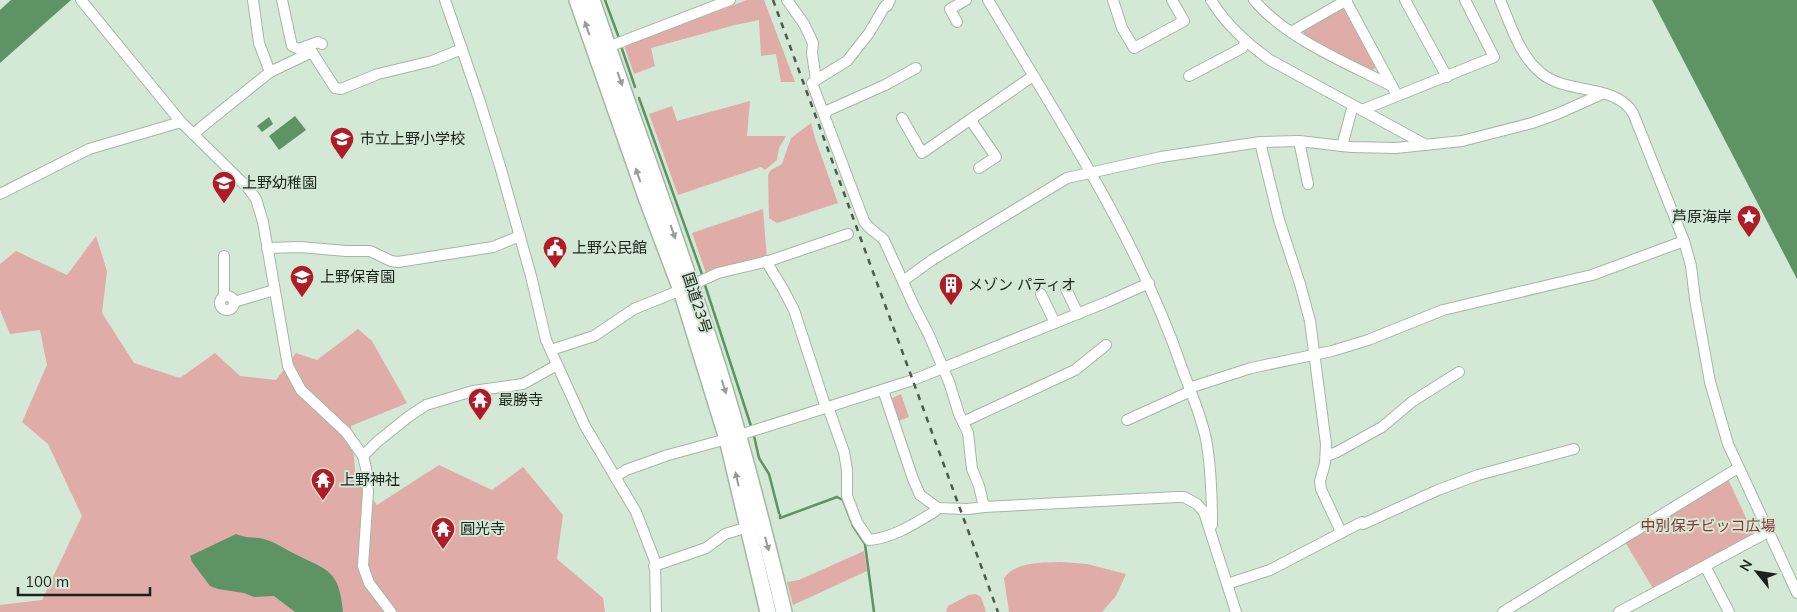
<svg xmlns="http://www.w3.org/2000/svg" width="1797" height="612" font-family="Mulish,'Noto Sans JP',sans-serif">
<rect width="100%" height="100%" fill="#d3e8d5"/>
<g fill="#e0aca7">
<polygon points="747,0 764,0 795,82 781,82 776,54 761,56 759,20 735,25 651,48 655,66 634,74 625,48 627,45"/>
<polygon points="1339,8 1346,10 1377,66 1371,72 1304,34 1304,28"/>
<polygon points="750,101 747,136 786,136 779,148 777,160 765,170 761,167 678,195 649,114 672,106 677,121"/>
<polygon points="811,123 815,138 838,203 777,223 769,218 768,175 771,170 782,164 791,138"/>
<polygon points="763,209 767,259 707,276 692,233"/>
<polygon points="96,236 107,271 102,313 134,363 180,378 215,353 240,376 276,380 296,353 317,360 358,329 372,341 407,403 351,426 356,480 377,505 439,465 492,490 523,467 563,515 557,559 603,598 605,612 0,612 0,605 42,600 82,516 48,444 22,422 47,365 40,330 10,334 0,310 0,264 16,251 67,275"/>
<polygon points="901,394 909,417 896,422 888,400"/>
<polygon points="1728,479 1754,535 1654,590 1625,542"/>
<polygon points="864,551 867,571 793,605 787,582 799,580"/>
<path d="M1061 562 1087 564 1126 574 1116 596 1102 612H1009L1004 578C1017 561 1041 563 1061 562Z"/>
<polygon points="976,594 981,597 986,612 946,612 948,606 969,595"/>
</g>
<g fill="#5e9366">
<polygon points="11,0 71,0 0,63 0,10"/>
<polygon points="1652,0 1797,0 1797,279"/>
<polygon points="295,116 306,130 279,150 269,136"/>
<polygon points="269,117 273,124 262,132 257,126"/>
<path d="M236 534C246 538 249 537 259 538 272 540 283 548 295 554 329 571 339 570 343 612H295L274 596 254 597 244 593 218 589 210 586 192 562 190 556Z"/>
</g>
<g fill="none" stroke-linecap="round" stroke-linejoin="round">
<g stroke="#5e9366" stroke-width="2.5">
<polyline points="605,0 619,38"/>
<polyline points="622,49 635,87"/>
<polyline points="639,98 703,277"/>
<polyline points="704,282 751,426"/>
<polyline points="754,436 759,458 769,474 779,513"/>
<polyline points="780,515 780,518 837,497 843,500 853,526 865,544 874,612"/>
</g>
<defs>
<g id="minor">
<polyline points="81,0 181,122 248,188 256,199 263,222 288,366 301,390 346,432 363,456 366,468 368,492 363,566 369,583 391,612"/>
<polyline points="253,0 259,43 270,72"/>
<polyline points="282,0 292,46 299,49 318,42 322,44"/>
<polyline points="445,0 479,99 500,166 531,276 546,340 585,426 636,512 655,561 656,612"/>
<path d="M787 0 804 24 813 43 812 53 816 80 812 83 864 221C869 230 878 233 884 240L914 306 929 335 949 382 959 414 968 433 972 469 979 486 984 507 1177 497H1184L1197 504 1204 512 1236 612"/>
<path d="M988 0C1059 120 1138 238 1183 371 1191 393 1201 415 1206 439 1211 467 1212 497 1212 525"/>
<polyline points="1113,0 1122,28 1134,48 1184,21 1172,0"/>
<path d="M1211 0C1226 25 1247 43 1270 60L1426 145"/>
<path d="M1254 0C1287 39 1347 63 1392 86L1397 95"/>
<polyline points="1405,0 1447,77"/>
<path d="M1500 0C1511 25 1519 55 1541 73 1567 95 1615 83 1633 113L1684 241 1691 266 1695 299 1710 382 1728 444 1797 593"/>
<polyline points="1346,1 1392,86"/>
<polyline points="957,22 950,9 966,0"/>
<polyline points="1291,32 1347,0"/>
<polyline points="608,47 730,0"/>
<polyline points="1189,76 1242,48 1246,42"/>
<polyline points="816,80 847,61 869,33 885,6 887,6 890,0"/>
<polyline points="1362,110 1494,57 1465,0"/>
<polyline points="824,114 829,110 885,85 916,68"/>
<polyline points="902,118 922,153 1033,76"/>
<polyline points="972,119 974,125 996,157 979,168"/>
<polyline points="193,134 270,72 312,52 335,88 341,89 378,74 432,61 462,49"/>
<polyline points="1299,141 1308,184"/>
<polyline points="1260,142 1279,220 1300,284 1310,321 1326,444 1325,463 1320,481 1321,489 1341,532"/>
<polyline points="1342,146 1353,105"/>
<polyline points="0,194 89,149 181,122"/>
<polyline points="267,248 300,247 346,251 370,251 391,261 398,262 493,247 520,236"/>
<polyline points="224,256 224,297"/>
<polyline points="766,261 783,289 794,310 826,408"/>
<polyline points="903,281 932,260 1067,178 1161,157 1260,142 1299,141 1351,147 1396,148 1462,141 1532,123 1557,114 1602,94"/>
<polyline points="692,285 718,273 769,261 848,234"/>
<polyline points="1066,289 1078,314"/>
<polyline points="1041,294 1055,323"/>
<circle cx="227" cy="303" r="7"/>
<polyline points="234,302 274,290"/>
<polyline points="551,350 594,336 634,309 681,290"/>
<polyline points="1189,388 1251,368 1332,351 1368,340 1443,310 1592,275 1684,241"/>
<polyline points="883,390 913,479 920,495 938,508 968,509 984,507"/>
<path d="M828 407 844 452 847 470V496L857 522 869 540C893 538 914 524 934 512L938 508"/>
<polyline points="1127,420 1191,391"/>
<polyline points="963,422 1075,370 1106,345"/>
<polyline points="363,456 377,442 408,417 426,405 473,391 523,384 557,365"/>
<polyline points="1326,456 1337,452 1382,427 1413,401 1459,372"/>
<polyline points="615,477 626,470 668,455 727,439 913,380 1107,302 1149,283"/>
<polyline points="1363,524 1438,490 1478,475 1574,449"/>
<polyline points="654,566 706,548 725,534 748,527"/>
<polyline points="1705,566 1729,612"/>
<polyline points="1227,584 1270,570 1362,522"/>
<polyline points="1503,612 1738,468"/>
<polyline points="1619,612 1768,532"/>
</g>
<g id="highway">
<polyline points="577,0 647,200 681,290 727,439 768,612"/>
<path d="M592 0C636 130 685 258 725 389 747 463 766 537 784 612"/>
</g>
</defs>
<use href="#minor" stroke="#a3b7a5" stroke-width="12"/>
<use href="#highway" stroke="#a3b7a5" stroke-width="18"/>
<use href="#minor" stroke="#fff" stroke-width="10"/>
<use href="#highway" stroke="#fff" stroke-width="15"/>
<polyline stroke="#4d594f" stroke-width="2.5" stroke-dasharray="6 6" stroke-linecap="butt" points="773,0 998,612"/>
</g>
<defs><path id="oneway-solid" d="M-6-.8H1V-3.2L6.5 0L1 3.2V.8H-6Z" transform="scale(1.25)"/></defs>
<g fill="#989c98">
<use href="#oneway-solid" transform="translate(587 28) rotate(-109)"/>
<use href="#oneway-solid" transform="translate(620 79) rotate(70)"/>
<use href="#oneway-solid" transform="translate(638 175) rotate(-109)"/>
<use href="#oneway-solid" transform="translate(673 232) rotate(71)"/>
<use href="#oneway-solid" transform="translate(724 387) rotate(73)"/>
<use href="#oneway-solid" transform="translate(737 479) rotate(-103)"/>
<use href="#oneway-solid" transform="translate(767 544) rotate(75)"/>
</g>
<defs>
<symbol id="school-pin" viewBox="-11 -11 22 30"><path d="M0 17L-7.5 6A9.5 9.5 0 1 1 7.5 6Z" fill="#af1c27" stroke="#d3e8d5"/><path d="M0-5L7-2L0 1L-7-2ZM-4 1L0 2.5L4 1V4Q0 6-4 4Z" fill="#fff"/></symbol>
<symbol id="sight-pin" viewBox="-11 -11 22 30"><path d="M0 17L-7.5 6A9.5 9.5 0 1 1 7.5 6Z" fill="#af1c27" stroke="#d3e8d5"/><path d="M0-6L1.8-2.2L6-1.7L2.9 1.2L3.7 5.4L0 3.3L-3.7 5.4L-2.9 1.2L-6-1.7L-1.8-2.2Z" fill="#fff"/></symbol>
<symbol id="civic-pin" viewBox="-11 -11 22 30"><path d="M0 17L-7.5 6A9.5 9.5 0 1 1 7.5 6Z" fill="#af1c27" stroke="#d3e8d5"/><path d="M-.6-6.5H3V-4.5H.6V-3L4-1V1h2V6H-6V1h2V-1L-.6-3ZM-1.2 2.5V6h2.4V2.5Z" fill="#fff"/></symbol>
<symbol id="building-pin" viewBox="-11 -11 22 30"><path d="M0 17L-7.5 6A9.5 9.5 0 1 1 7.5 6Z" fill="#af1c27" stroke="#d3e8d5"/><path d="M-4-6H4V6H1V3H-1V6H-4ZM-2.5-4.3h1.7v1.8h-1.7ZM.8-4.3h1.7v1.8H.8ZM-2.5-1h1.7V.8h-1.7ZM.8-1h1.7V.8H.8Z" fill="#fff"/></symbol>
<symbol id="temple-pin" viewBox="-11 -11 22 30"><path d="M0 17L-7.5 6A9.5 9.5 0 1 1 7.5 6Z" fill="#af1c27" stroke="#d3e8d5"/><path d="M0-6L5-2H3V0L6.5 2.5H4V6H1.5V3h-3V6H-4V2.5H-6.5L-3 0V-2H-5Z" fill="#fff"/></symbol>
</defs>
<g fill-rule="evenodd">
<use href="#school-pin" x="328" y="125" width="28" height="38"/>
<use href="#school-pin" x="210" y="169" width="28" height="38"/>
<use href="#sight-pin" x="1735" y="203" width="28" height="38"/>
<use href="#civic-pin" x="541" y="234" width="28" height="38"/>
<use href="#school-pin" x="288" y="263" width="28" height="38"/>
<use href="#building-pin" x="937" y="271" width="28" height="38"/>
<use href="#temple-pin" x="466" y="386" width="28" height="38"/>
<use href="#temple-pin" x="309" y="466" width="28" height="38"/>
<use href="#temple-pin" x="429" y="515" width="28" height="38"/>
</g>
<g text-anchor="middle" stroke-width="4" stroke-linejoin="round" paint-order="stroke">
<g font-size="15" fill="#1a221b" stroke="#d3e8d5" text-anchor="start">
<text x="360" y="144">市立上野小学校</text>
<text x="242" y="188">上野幼稚園</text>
<text x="1732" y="222" text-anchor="end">芦原海岸</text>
<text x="572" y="253">上野公民館</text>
<text x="320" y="282">上野保育園</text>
<text x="968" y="290">メゾン パティオ</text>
<text x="498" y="405">最勝寺</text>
<text x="340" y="485">上野神社</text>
<text x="460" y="534">圓光寺</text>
</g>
<g font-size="15" fill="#1a221b" stroke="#d3e8d5">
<text transform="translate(697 303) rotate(72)" y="5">国道23号</text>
</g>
<g font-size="15" fill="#8a3533" stroke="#d3e8d5">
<text x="1708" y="531">中別保チビッコ広場</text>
</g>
</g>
<g transform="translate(1757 572) rotate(300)" stroke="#d3e8d5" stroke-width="4" paint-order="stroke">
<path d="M0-4L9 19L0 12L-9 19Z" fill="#1a221b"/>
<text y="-8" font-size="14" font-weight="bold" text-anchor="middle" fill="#1a221b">N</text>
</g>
<path d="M18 587v8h132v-8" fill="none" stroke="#1a221b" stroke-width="2.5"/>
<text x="25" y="587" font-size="15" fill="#1a221b" stroke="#d3e8d5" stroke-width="4" paint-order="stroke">100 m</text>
</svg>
